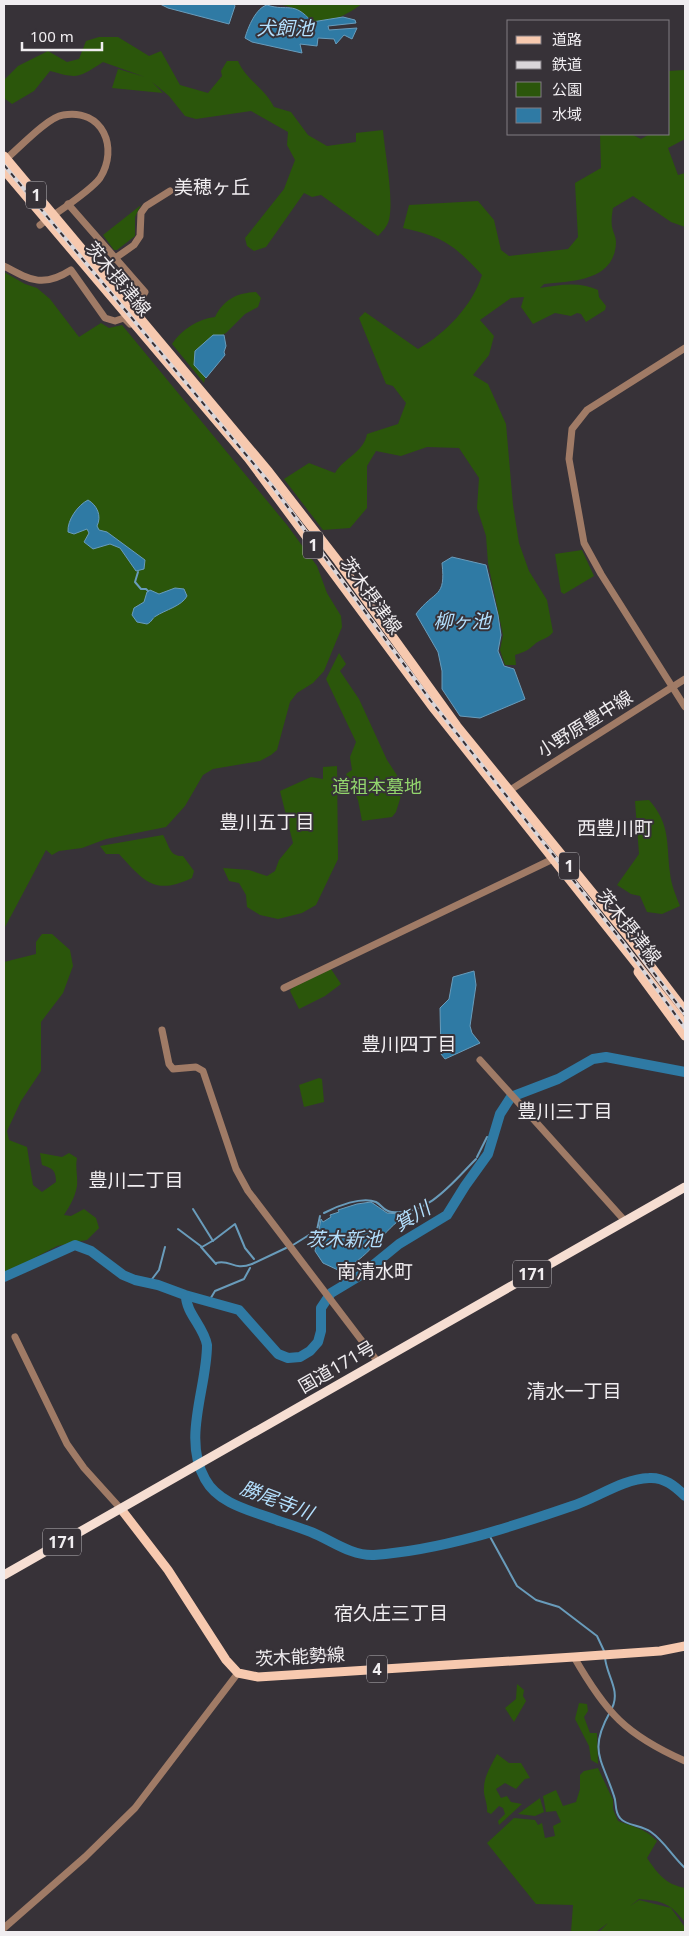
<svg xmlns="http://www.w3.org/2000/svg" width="689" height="1936" font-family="'Noto Sans','Noto Sans JP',sans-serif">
<rect width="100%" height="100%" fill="#373238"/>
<g fill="#2b560b">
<path d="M275 4H362C346 15 332 23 312 22 301 9 291 6 275 4Z"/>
<path d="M99 37H118L149 56 161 51 180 85 208 93 222 76 221 71 227 61H238C246 80 265 88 274 107L291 112 308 135 327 146 356 142V133L383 130C385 154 394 198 389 220 387 227 382 232 378 236L321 195 312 197 304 193 266 247 254 251 247 246 245 238 284 189 295 160 287 145 288 132 251 111 196 119 185 116 169 96 152 82 163 93 112 88 118 69 145 77 103 62C78 78 79 79 50 71L34 91 12 104 4 98V80L18 66 48 51 67 62 79 59 86 41Z"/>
<path d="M685 70V139L668 148 678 175 685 173V227L671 222 633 196 613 208C612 214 611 221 612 227 613 232 616 237 616 242 615 281 573 281 544 284L540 288C559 285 579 281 598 290L599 297 606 306 605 310 586 322 581 314 577 313 571 316 555 313 533 324 521 307 524 297 511 298 480 320 494 336 489 355 473 375 488 384 506 424 513 505 519 543 529 571 547 600 553 632C548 639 543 638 536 643 527 651 527 651 515 655L516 665H505L500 650 503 635 488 563 486 536 477 508 479 478 459 448 427 447 401 456 376 451 367 466V508L350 528 323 530 284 479 309 463 335 473C344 458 364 452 367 434L398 424 406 403 393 386 386 384 359 318 365 312 418 349C446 333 472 306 482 275 454 245 444 237 403 228L409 205 478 201 494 220 501 250 509 256 568 249 578 237 575 183 601 168 600 134H631L641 139 650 134H668V71Z"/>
<polygon points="141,205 135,217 135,236 117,250 114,250 103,235"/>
<polygon points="4,272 25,284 37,288 50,299 79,337 101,323 109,328 122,325 287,525 317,566 327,593 341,616 342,627 324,671 313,683 297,693 290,702 277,750 271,755 260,761 213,769 203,775 185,806 166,827 106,839 82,848 59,851 52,855 46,850 4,929"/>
<path d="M256 292 261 298 258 307 245 314 226 333 214 339 204 383 172 344C182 329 198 319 215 317 224 299 237 293 256 292Z"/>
<polygon points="582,550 594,576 564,594 561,592 555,554"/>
<polygon points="339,653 346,664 340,671 359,699 387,760 404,786 396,812 392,817 362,821 358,800 346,774 352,770 350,757 356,742 326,679"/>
<polygon points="337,766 338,859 316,905 302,913 278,919 260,915 247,907 246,895 239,883 229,881 223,868 249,870 267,876 275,871 279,860 293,843 280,791 311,777 323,779 323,767"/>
<path d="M649 800C671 825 666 843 670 873 671 884 676 896 680 906L662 914 647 912 640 896 631 894 617 885 639 854 635 801Z"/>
<path d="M163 835C169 844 169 857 183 856L194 871 192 878C154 896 144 881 119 854H106L100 846Z"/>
<path d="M42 934H52L70 950 73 966 63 993 41 1022V1071L21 1101 7 1131 9 1140 27 1147 33 1185 42 1192 56 1182C56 1171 53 1168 42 1165L40 1153 62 1157 69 1153 77 1158C75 1168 78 1176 77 1186 75 1197 70 1206 64 1215L71 1216 84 1209 96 1218 99 1228 87 1240 57 1246 4 1274V962L36 954V942Z"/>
<polygon points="331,969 341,984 325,996 299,1009 290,991 292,988"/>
<polygon points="319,1078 322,1079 324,1102 304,1107 299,1085"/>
<polygon points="517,1684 524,1690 523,1696 526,1701 514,1722 505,1708 516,1699"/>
<polygon points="579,1703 587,1704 588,1711 584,1717 590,1733 597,1733 598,1764 591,1760 589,1746 575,1719"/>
<path d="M497 1754 509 1763H521L530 1778 525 1779 516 1789 505 1783 496 1789 501 1798 507 1796 511 1802 522 1804 499 1825 498 1821 505 1814 503 1808 499 1806 491 1814 487 1812C488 1803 483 1796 484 1788 484 1776 492 1764 497 1754Z"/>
<path d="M598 1768 613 1800V1809L618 1821C633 1827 645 1828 657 1841L647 1858C658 1874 665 1884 685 1888L684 1921C670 1903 662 1901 639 1899L630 1906 639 1900 671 1908 684 1926 685 1932H599L608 1923 596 1932H571L573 1905 536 1904 487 1843 514 1818 535 1820 538 1825 542 1823 545 1838 555 1836 553 1826 561 1822 556 1811 546 1812 543 1796 556 1790 563 1806 576 1802 580 1789V1775L584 1771Z"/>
<polygon points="540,1798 544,1812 535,1816 518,1814"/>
</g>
<g fill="#2f7aa4" stroke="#699cbb">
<polygon points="160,4 234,4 235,6 229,24 168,8"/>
<path d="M267 5C288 12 293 0 312 22L343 17 355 20 356 23 328 26 329 30 357 28 352 39 344 35 336 44 334 39 318 38 317 46 300 44 302 53 252 42 245 38C248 27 256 8 267 5Z"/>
<polygon points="213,335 224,335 226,346 224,352 225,355 206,378 194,365 195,351"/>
<path d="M88 500C97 505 102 516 97 526L99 530 107 532 145 560 144 569 136 571 120 548 110 544 93 549 84 542 89 533 87 529 74 534 68 532C67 520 78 505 88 500Z"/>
<path d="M452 557 486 565 498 615 501 635 498 651 504 666 514 669 525 699 480 718 460 716 442 689V671L438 652 416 614C435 589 446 599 442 563Z"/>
<path d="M175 588 184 589 187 596C182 606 165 610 156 616 152 618 152 622 147 624L137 622 132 615 134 608 144 602 147 592 150 590 159 594Z"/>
<polygon points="474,971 476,985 470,1026 472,1033 480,1043 445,1059 441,1054 440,1008 449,999 453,977"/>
<path d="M371 1202 387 1213 399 1214 397 1222C379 1237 362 1265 338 1270L323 1263 315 1251 321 1219 323 1222 331 1217 330 1215 339 1212 338 1210 357 1204Z"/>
</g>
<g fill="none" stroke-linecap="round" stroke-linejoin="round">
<g stroke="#699cbb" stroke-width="2">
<polyline points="138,572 135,582 141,589 146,589 148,591"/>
<polyline points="490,1134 493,1134"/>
<polyline points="477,1157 487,1137"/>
<polyline points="193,1209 213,1241"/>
<path d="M324 1213C337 1206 362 1196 376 1202 382 1205 384 1212 392 1212 428 1216 453 1182 476 1159"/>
<polyline points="178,1229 202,1247 214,1240 235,1224 245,1248 254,1259"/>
<polyline points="293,1245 317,1230 320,1216"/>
<polyline points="201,1247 216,1264"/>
<path d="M216 1263C231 1259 233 1271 252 1264"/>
<polyline points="252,1264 286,1248"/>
<polyline points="149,1283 159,1270 165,1247"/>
<polyline points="209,1301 215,1291 244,1279 250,1268"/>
<polyline points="488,1533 517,1586 536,1600 559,1607 597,1636 605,1653"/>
<path d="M605 1657C606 1675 621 1690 612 1708"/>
<path d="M610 1712C588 1751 602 1759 614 1796 617 1803 614 1811 620 1818 626 1826 642 1825 651 1832 664 1841 673 1857 685 1868"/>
</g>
<g stroke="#2f7aa4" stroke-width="10">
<polyline points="4,1277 75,1245 91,1251 123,1275 135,1280 158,1285 185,1295 239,1310 278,1354 288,1358 300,1357 310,1351 318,1342 321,1331 321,1308 331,1293 361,1275 399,1244 447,1215 465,1186 488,1154 500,1114 511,1097 558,1079 593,1059 606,1057 685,1072"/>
<path d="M186 1296C186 1313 204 1327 207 1345 207 1388 182 1438 205 1479 219 1505 253 1511 279 1521 289 1524 300 1528 311 1532 331 1540 351 1556 374 1555 441 1550 508 1528 572 1506 597 1498 622 1479 649 1478 664 1477 675 1486 685 1496"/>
</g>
<g stroke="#a07b66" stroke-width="7">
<path d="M6 159C19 148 48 117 63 115 103 108 119 148 100 178 90 192 54 214 40 225"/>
<polyline points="68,204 145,292 137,306 139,315"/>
<polyline points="114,259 134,245 140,236 141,213 146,206 170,191"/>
<path d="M4 266C30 280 43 288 71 270L105 318 115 321 124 318 130 324"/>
<polyline points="685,348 587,410 572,429 569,459 584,543 601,574 685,707"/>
<polyline points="507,792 685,679"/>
<polyline points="284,988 553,859"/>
<polyline points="162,1030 169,1064 173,1069 196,1067 203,1071 236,1169 248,1191 378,1362"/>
<polyline points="480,1060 625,1221"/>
<polyline points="15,1337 67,1444 84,1468 121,1509"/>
<path d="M574 1657C606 1713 626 1735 685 1761"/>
<polyline points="4,1928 85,1857 135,1808 238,1673"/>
</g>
<g stroke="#f7c9af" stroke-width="9">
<polyline points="4,156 269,472 338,561 457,726 631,940 685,1011"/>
<polyline points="4,170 248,458 434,709 685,1025"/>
<polyline points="638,972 685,1036"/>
<polyline points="121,1509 168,1570 226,1660 238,1673 258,1677 574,1657 660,1651 685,1646"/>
</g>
<polyline stroke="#f6ded2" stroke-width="9" points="4,1575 685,1187"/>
<defs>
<g id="rail">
<polyline points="4,165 273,487 431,701 625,945 685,1028"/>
<polyline points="640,955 685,1014"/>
</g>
</defs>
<use href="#rail" stroke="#d9d5d9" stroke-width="4"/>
<use href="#rail" stroke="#373238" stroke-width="2" stroke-dasharray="5.5" stroke-linecap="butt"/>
</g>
<g text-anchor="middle" stroke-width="4" stroke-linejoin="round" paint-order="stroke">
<g fill="#373238" stroke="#b8b5b9" stroke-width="1">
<rect x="26" y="181.5" width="20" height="27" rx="4"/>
<rect x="303" y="531.5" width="20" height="27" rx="4"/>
<rect x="559" y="852.5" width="20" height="27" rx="4"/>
<rect x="513" y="1260.5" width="38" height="27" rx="4"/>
<rect x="43" y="1528.5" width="38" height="27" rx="4"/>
<rect x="367" y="1655.5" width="20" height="27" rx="4"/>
</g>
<g font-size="16" font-weight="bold" fill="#f0edf0">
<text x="36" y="201">1</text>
<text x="313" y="551">1</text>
<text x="569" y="872">1</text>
<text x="532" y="1280">171</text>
<text x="62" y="1548">171</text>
<text x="377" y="1675">4</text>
</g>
<g font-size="18" fill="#f0edf0" stroke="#373238">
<text transform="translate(118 279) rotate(50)" y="6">茨木摂津線</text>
<text transform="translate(371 596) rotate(54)" y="6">茨木摂津線</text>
<text transform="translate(585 724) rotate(-32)" y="6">小野原豊中線</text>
<text transform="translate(629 927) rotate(51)" y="6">茨木摂津線</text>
<text transform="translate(337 1367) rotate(-30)" y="6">国道171号</text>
<text transform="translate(300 1657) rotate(-3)" y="6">茨木能勢線</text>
</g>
<g font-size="18" fill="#92d56d" stroke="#373238">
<text x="377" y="793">道祖本墓地</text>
</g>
<g font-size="19" font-style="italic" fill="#b3dffd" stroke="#373238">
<text x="285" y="35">犬飼池</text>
<text x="462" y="628">柳ヶ池</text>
<text transform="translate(412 1216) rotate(-31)" y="7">箕川</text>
<text x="344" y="1246">茨木新池</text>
<text transform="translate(277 1500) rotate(21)" y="7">勝尾寺川</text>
</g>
<g font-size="19" fill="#f0edf0" stroke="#373238">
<text x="212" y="194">美穂ヶ丘</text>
<text x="267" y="829">豊川五丁目</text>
<text x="615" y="835">西豊川町</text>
<text x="409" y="1051">豊川四丁目</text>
<text x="565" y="1118">豊川三丁目</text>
<text x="136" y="1187">豊川二丁目</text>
<text x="375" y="1278">南清水町</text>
<text x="574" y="1398">清水一丁目</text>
<text x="391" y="1620">宿久庄三丁目</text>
</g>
</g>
<rect width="689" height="1936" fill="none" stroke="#f0edf0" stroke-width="10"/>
<rect x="507" y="20" width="162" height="115" fill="#373238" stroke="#817d82"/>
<rect x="516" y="36" width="25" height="8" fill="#f7c9af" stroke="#817d82"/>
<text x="552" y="45" font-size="15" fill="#f0edf0">道路</text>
<rect x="516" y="61" width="25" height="8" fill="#d9d5d9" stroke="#817d82"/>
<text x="552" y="70" font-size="15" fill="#f0edf0">鉄道</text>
<rect x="516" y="82" width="25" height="15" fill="#2b560b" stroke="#817d82"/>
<text x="552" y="95" font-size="15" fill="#f0edf0">公園</text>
<rect x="516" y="108" width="25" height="15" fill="#2f7aa4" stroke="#817d82"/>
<text x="552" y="120" font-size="15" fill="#f0edf0">水域</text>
<path d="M22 42v8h80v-8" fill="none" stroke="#f0edf0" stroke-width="2.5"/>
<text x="30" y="42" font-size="15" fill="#f0edf0" stroke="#373238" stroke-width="4" paint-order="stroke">100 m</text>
</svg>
